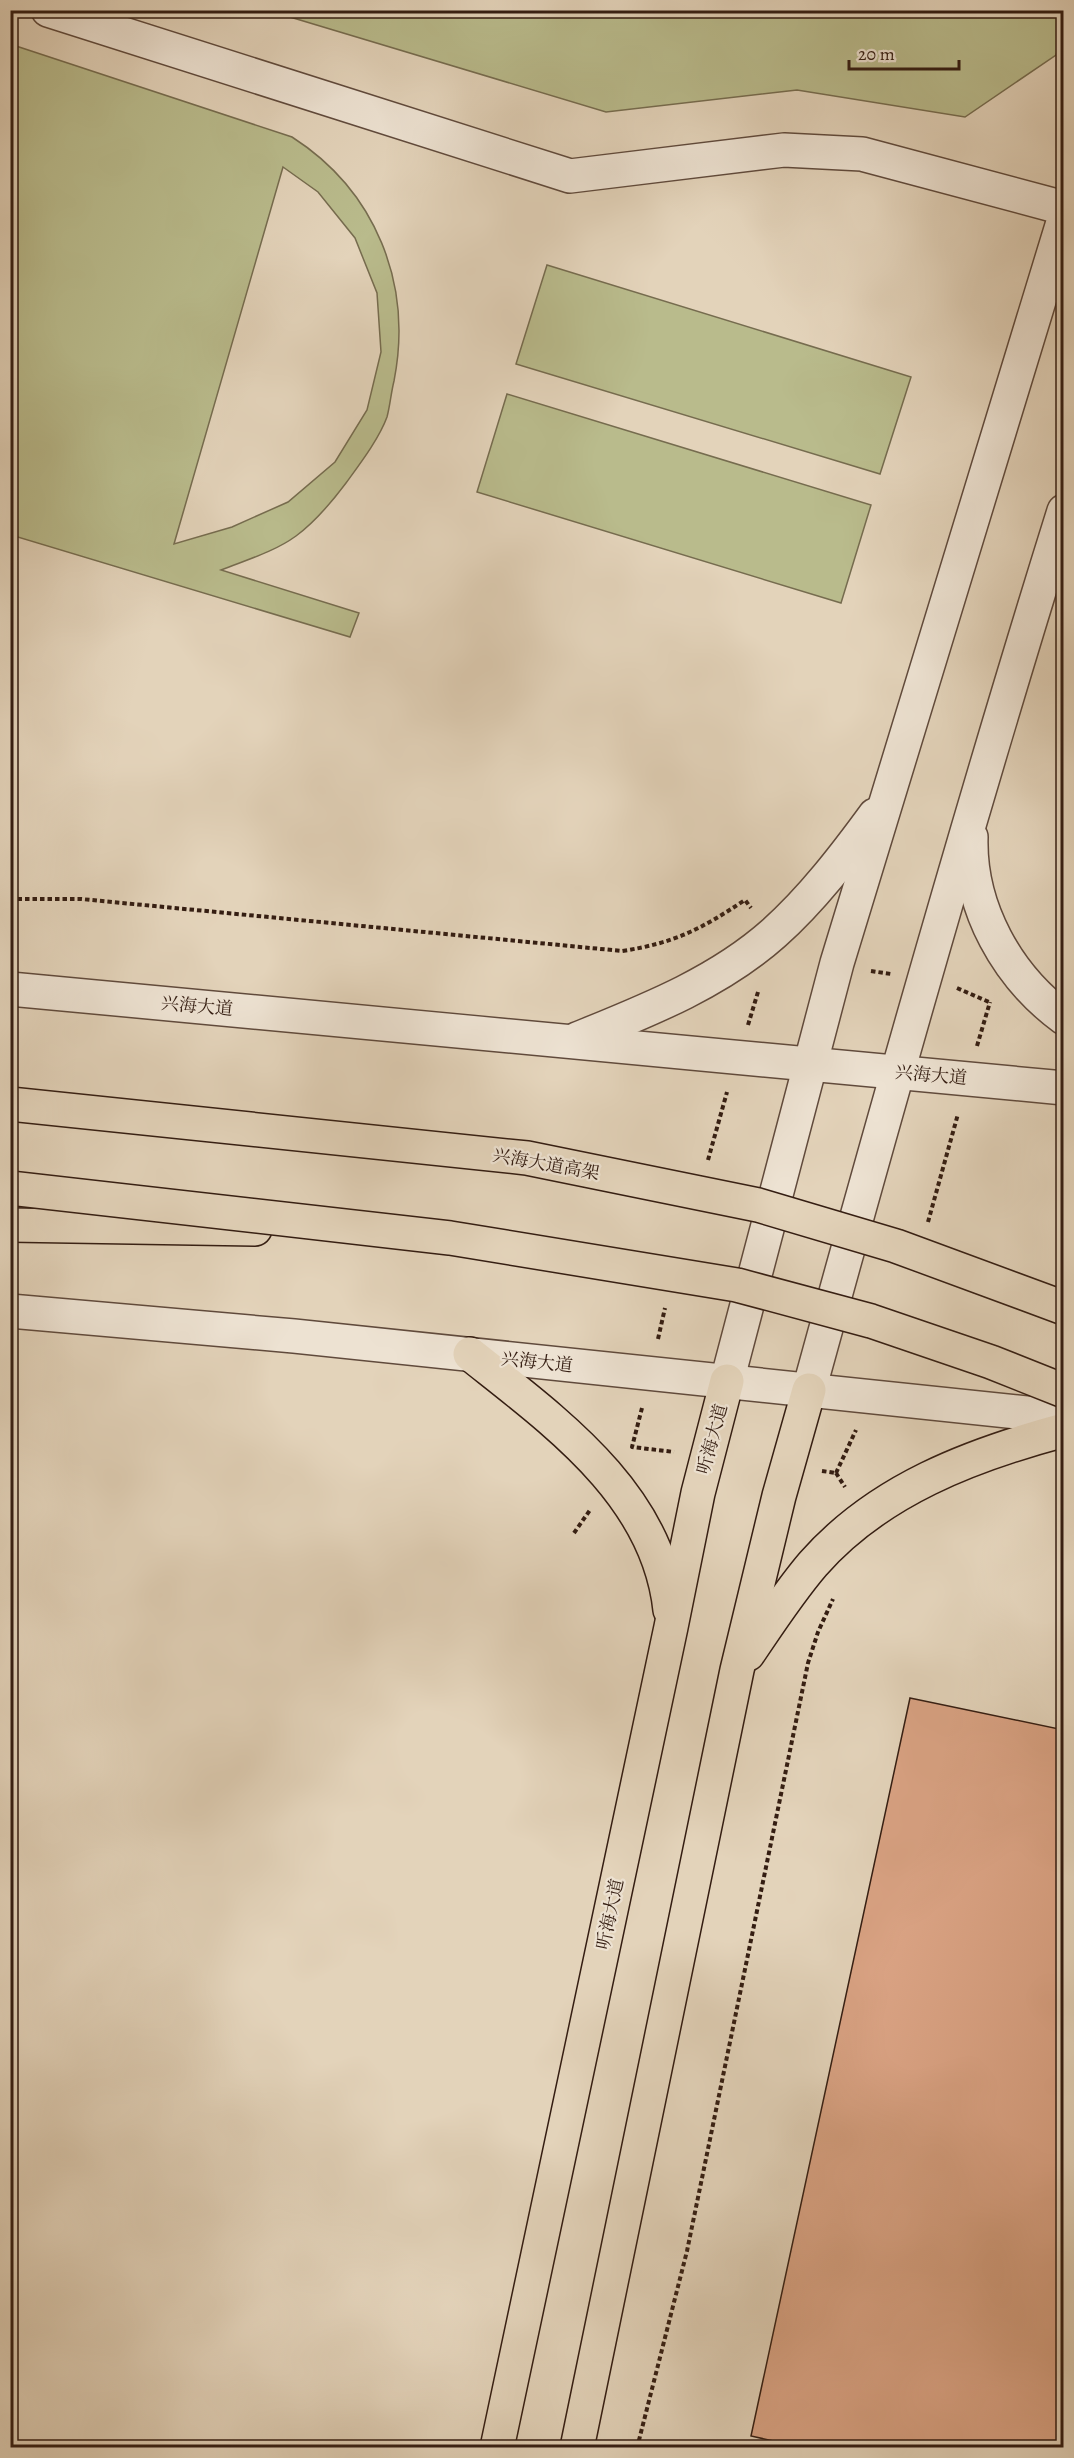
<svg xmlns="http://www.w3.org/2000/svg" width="1074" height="2458" font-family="Alegreya,'Noto Serif SC',serif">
<rect width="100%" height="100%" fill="#e3d3ba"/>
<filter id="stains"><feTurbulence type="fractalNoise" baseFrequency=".00333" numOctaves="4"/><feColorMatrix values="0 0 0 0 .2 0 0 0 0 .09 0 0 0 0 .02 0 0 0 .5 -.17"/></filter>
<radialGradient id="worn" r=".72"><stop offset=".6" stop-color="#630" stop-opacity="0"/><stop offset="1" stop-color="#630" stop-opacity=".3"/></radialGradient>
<g fill="#b9bb8c" stroke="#766c4f" stroke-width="1.5" fill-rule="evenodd">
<polygon points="1063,10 1063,32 1056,55 965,117 797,90 606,112 270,11"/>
<path d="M10 44 292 137C376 191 413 284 394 381 391 393 390 406 387 417 379 439 359 465 346 483 331 503 315 522 296 536 274 552 246 560 221 570L359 613 350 637 11 535ZM283 167 318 192 355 238 377 293 381 352 367 410 335 462 288 502 232 527 174 544Z"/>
<polygon points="547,265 911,377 880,474 516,364"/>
<polygon points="507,394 871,505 841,603 477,492"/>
</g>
<polygon fill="#daa384" stroke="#341d12" stroke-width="1.5" points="910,1698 1064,1730 1064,2448 805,2448 751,2436"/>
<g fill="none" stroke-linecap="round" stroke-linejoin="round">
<defs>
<g id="minor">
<polyline points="48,10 570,176 784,150 862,154 1064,208"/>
<path d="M971 837C969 908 1007 976 1064 1018"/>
<polyline points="10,989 1064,1088"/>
<path d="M577 1039C646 1011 718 983 774 933 812 899 845 856 875 815"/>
<polyline points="10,1311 294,1336 1064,1417"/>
<polyline points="727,1381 837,963 1064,219"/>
<path d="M809 1390C890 1095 973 802 1064 511"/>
</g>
<g id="major">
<polyline points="10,1225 255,1229"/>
<path d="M470 1354C554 1421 658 1494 670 1610"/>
<path d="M748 1654C769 1623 789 1592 813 1564 878 1490 971 1455 1064 1430"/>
<polyline points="497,2448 671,1627 698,1493 727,1381"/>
<polyline points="577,2448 737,1670 779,1496 809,1390"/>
</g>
</defs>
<use href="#minor" stroke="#604a3c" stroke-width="36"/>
<use href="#major" stroke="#341d12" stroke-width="36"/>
<g stroke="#341d12" stroke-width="4" stroke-dasharray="4.5 3" stroke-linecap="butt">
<path d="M10 899H81L622 951C675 943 701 929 745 900L751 908"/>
<polyline points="871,971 891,974"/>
<polyline points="957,988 989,1002"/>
<polyline points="748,1025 758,992"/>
<polyline points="977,1046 990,1002"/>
<polyline points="708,1160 727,1092"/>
<polyline points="928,1222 958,1114"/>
<polyline points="658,1339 665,1308"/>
<polyline points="642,1408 632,1447 674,1452"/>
<polyline points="822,1471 836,1473"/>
<polyline points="836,1473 845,1487"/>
<polyline points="836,1473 856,1430"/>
<polyline points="574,1533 590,1510"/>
<polyline points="637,2448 687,2251 808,1663 818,1632 833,1599"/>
</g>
<use href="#minor" stroke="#ede2d2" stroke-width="33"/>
<use href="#major" stroke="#e3d3ba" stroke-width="33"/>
<defs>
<g id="major-bridge">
<polyline points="10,1104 527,1158 758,1205 896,1246 1064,1308"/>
<polyline points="10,1188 450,1238 737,1285 871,1321 991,1362 1064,1391"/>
</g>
</defs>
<use href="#major-bridge" stroke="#341d12" stroke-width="36" stroke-linecap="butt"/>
<use href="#major-bridge" stroke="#e3d3ba" stroke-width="33"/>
</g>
<g text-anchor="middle" stroke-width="4.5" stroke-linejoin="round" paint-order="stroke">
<g font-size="18" fill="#341d12" stroke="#ede2d2">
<text transform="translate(197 1006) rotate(5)" y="6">兴海大道</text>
<text transform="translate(931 1075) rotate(5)" y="6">兴海大道</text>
<text transform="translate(546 1164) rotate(10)" y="6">兴海大道高架</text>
<text transform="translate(537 1362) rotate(6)" y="6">兴海大道</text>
<text transform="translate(712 1439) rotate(-75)" y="6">听海大道</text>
<text transform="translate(610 1914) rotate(-78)" y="6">听海大道</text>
</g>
</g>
<rect width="1074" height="2458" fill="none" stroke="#e3d3ba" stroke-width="36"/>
<rect x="12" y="12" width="1050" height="2434" fill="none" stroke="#341d12" stroke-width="3"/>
<rect x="18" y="18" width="1038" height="2422" fill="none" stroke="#341d12" stroke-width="1.5"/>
<path d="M849 60v9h110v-9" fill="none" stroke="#341d12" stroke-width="3"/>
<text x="858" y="60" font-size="18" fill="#341d12" stroke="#ede2d2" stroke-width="4.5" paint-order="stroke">20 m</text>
<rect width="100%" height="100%" filter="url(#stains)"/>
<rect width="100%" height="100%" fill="url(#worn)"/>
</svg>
